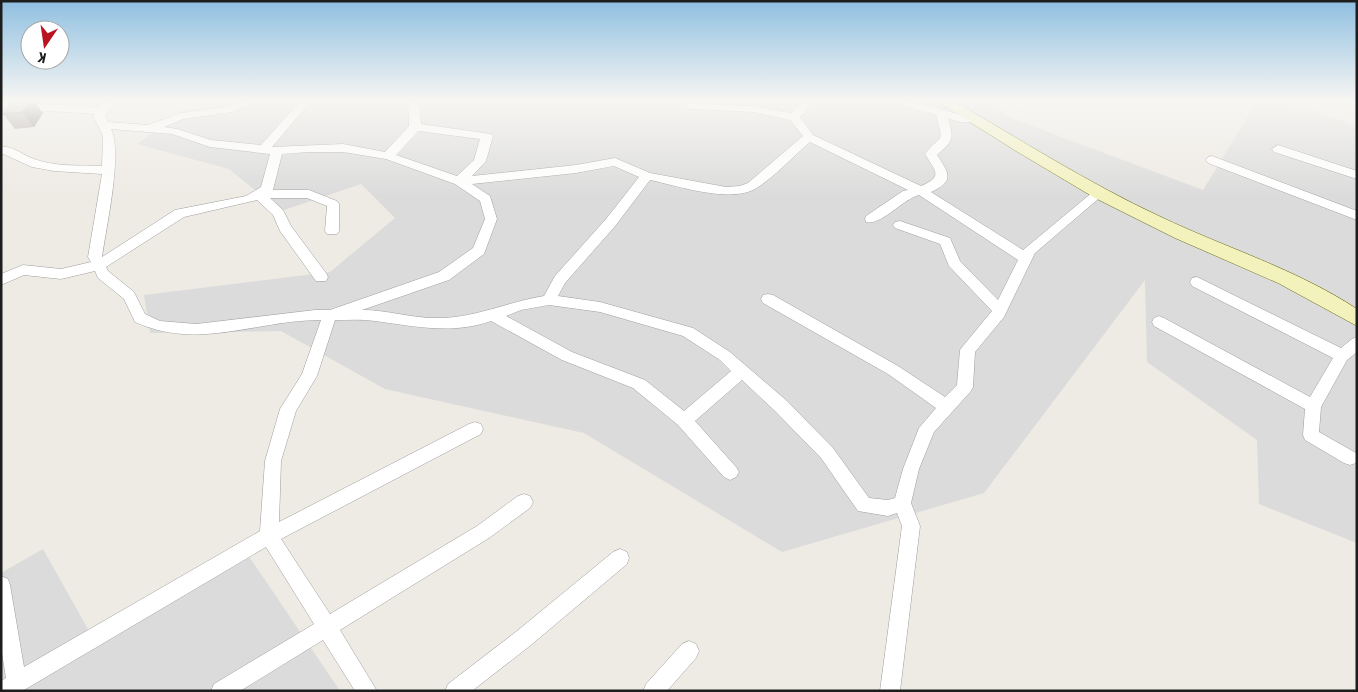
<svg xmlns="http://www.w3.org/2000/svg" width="1358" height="692" font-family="'Roboto Condensed',sans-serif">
<rect width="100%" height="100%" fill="#eeeae4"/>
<g fill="#dbdbdb">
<polygon points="198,100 987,100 1011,118 1203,190 1258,100 1280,100 1357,126 1357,543 1259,504 1257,440 1147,362 1145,280 984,493 782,552 584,433 385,389 281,331 150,333 144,295 330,272 395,218 361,184 281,211 229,169 137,144"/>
<polygon points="43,549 98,647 244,549 340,691 1,691 1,573"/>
</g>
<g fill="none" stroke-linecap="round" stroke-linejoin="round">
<defs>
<g id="street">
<path d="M104 100H115L105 116 108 122 148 125 181 113 226 107 245 100H259L258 102 232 112 183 119 164 127 177 129 211 140 261 145 301 100H312L272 147 343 144 385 152 409 126 408 100H419L421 124 491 134 493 136 486 161 472 176 576 165 615 158 650 173 726 187 740 186 748 183 803 136 790 120 753 112 691 109 687 108 680 100H691L694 103 753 106 791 113 804 100H815L800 117 813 135 921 186C944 176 935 171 925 154 942 132 944 146 936 115L892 102 890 100H907L965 116 972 114 976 115 978 117C968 126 959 122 948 118 954 140 954 140 937 155 949 173 955 181 931 192L1023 250 1094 191 1098 190 1104 194 1035 253 1004 317 975 352 973 387 971 391 934 432 919 469 911 503 920 526 900 691H880L902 526 897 513 888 516 858 511 821 458 775 411 742 380 695 421 736 467 739 472 736 477 730 480 724 477 678 425 633 388 562 360 491 321C452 335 414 326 375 321 362 319 348 320 335 320L317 376 296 411 281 461 279 522 469 424 475 422 481 424 483 429 481 434 281 539 330 614 477 526 518 496 524 494 530 496 533 502 530 508 489 538 340 630 377 691H355L323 640 240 691H211L214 684 314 624 266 547 24 690 1 691V681L6 678 1 647V576L8 579 10 585 24 667 260 531 265 461 280 409 302 374 321 320C256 320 199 351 135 322L124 299 98 278 95 271 61 279 24 275 1 285V274L23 265 61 269 91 262 88 257 102 174 54 171 32 167 1 153V147C12 145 24 156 34 159 55 167 81 165 102 166L103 136 93 116 95 114 1 108V102L99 107ZM111 129 172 134 210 147 270 154 261 187 246 196 175 210 102 257C106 228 123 153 111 129ZM418 131 480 139 474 160 457 176 396 155ZM810 142 908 190 903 191 866 216 865 219 866 222C881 226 903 199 919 195L1018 260 998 300 960 261 950 238 900 221 895 222 893 225 895 228 940 244 949 266 992 311 963 346 960 350 957 385 945 397 898 366 773 295 768 294 763 295 761 299 763 303 888 374 936 408 919 428 903 469 895 498 888 500 869 498 833 448 787 401 730 352 693 328 600 302 558 296 565 283 616 225 650 180C678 186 729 203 755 189 770 181 796 154 810 142ZM309 152H343L386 159 455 184 480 201 485 219 473 248 439 272 330 310H315L196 324 160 321 145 314 134 292 108 271 106 267 184 217 257 200 273 215 280 231 316 281H326L328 277 326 273 291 226 283 210 270 198H307L327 206 325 231 327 234H337L339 231V204L337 201 309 190H273L282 154ZM614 166 639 177 606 219 555 276 544 296C507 302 473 319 435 318 411 318 387 310 362 310L449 280 484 254 497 219 490 196 472 184 576 173ZM549 305 600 312 683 336 720 360 731 371 684 411 645 380 572 352 506 316 521 310Z"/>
<polygon points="1278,145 1357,171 1357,179 1274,152 1272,149"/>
<polygon points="1212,156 1357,211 1357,220 1208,163 1206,160 1208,157"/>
<polygon points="1197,277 1341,348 1352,339 1357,337 1357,352 1347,360 1321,407 1319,432 1356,453 1356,463 1350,465 1344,463 1305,440 1303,435 1305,409 1154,326 1152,322 1154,318 1159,316 1164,318 1310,397 1333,358 1192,286 1190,282 1192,278"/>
<polygon points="620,549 627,552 629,558 627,564 531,645 472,691 445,691 448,684 517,631 613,552"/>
<polygon points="689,641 696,644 699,651 696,658 667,691 643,691 646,684 682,644"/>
</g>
<path id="secondary" d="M935 100H952C1021 140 1088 183 1161 217 1226 248 1296 269 1357 309V326L1278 283 1175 238 1095 198 1016 151Z"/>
</defs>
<use href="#street" stroke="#9e9e9e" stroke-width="1"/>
<use href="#secondary" stroke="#676a0f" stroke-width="1"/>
<use href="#street" fill="#fff" fill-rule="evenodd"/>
<use href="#secondary" fill="#f3f2bd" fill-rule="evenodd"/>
</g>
<polygon fill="#a39c98" points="13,100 43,113 34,127 15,129 3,114"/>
<polygon fill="#857f7c" points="31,100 33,100 43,113 34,127 22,112"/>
<polygon fill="#beb5b1" stroke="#857f7c" points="13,100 31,100 22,112 3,114"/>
<linearGradient id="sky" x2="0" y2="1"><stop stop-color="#8fbfe1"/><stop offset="0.51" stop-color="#f7f6f3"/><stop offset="1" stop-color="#f7f6f3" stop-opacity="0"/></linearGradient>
<rect width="1358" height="197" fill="url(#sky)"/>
<rect width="1358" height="692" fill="none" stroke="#1d1d1d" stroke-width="5"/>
<g transform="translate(45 45) rotate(193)"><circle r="24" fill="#ffffff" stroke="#a5a5a5"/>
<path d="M0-4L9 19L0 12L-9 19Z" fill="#b8131f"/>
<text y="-8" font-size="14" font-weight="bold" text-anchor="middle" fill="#1d1d1d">K</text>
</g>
</svg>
